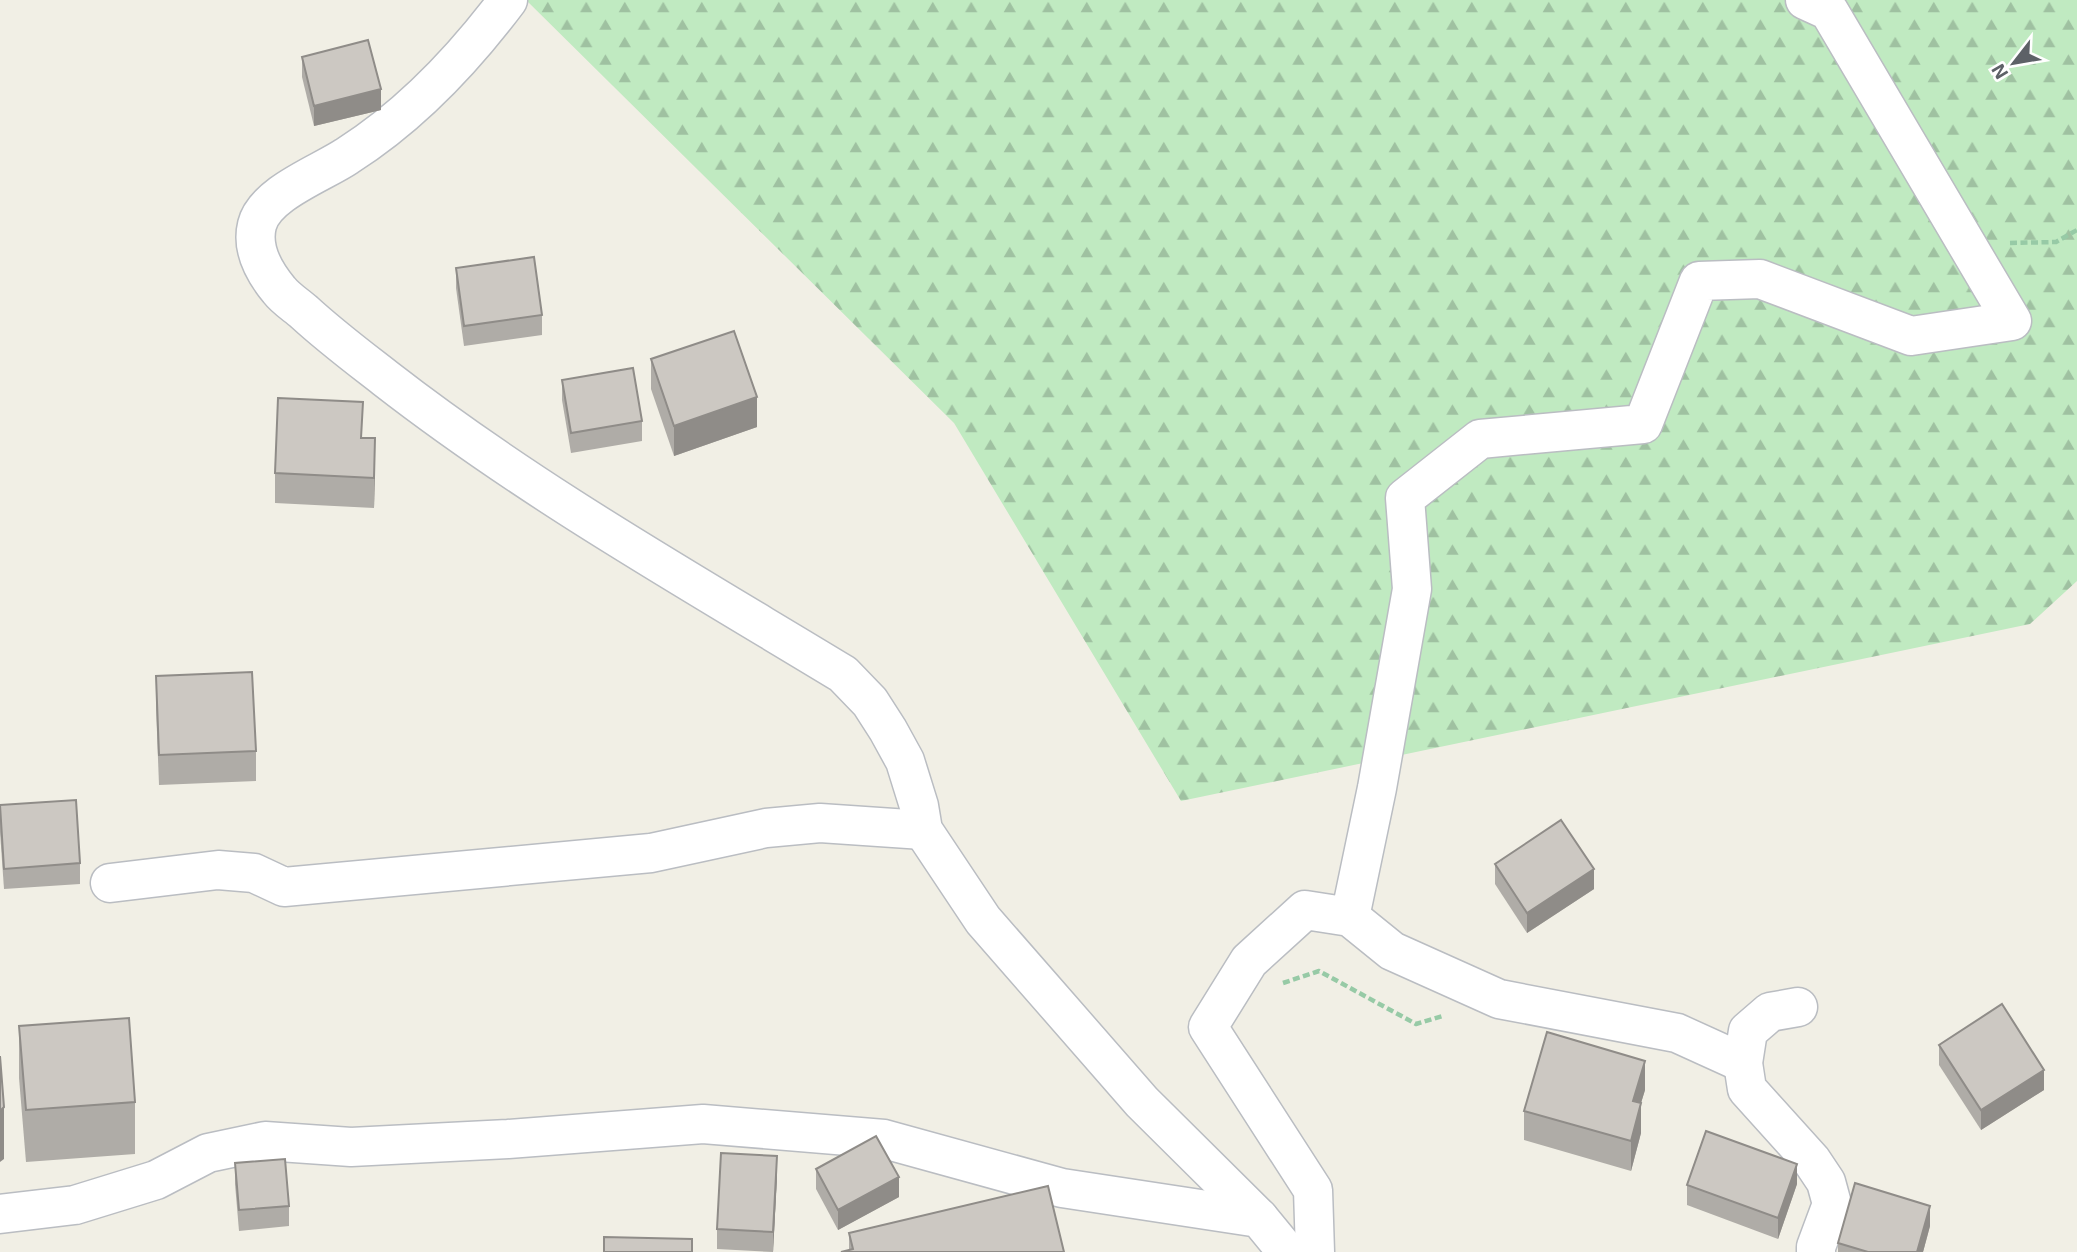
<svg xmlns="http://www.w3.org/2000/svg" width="2077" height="1252" font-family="'Exo 2',sans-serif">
<defs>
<pattern id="forest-firs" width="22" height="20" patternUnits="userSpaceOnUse" patternTransform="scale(1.75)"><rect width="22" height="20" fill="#c0eac1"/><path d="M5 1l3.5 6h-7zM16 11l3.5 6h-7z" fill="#9fc1a1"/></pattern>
</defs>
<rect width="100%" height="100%" fill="#f1efe5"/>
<polygon fill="url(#forest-firs)" points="526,0 2077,0 2077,581 2030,624 1181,801 954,423"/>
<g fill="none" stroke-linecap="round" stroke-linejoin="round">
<defs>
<g id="minor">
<path d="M508 0C463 60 410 116 347 156 322 173 265 193 257 225 251 249 265 273 279 290 286 299 296 305 304 312 330 336 358 357 385 378 529 490 688 580 843 674L870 702 888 730 905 761 919 806 923 830 983 920 1142 1102 1259 1218"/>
<polyline points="110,883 218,870 254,873 284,887 651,853 766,828 820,823 923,830"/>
<polyline points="1350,917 1377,788 1412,589 1405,498 1480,439 1643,424 1699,281 1760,279 1911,336 2012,321 1829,11 1805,0"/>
<polyline points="1798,1007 1770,1012 1748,1031 1743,1063 1747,1089 1812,1161 1826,1182 1832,1204 1816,1247 1816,1252"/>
<polyline points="0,1214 75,1205 156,1180 208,1153 265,1141 351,1147 508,1139 703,1124 884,1139 1062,1188 1259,1218 1287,1252"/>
<polyline points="1315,1252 1313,1190 1208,1027 1249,961 1305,910 1350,917 1392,951 1499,999 1677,1033 1743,1063"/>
</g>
</defs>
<use href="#minor" stroke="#babdc2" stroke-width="41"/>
<g stroke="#97caa6" stroke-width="4.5" stroke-dasharray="7 3.5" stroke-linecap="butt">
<polyline points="2010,243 2056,242 2077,230"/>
<polyline points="1283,983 1319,971 1416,1024 1443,1016"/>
</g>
<use href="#minor" stroke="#fff" stroke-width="38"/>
</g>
<g fill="#afaca7">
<polygon points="302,57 381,110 314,126 302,77"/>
<polygon points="456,268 542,315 542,335 464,346 456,288"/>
<polygon points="651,359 757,427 674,456 651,389"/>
<polygon points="562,380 642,421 642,441 571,453 562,400"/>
<polygon points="362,438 375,468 374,508 275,503 275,473"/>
<polygon points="156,676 256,751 256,781 159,785 156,706"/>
<polygon points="0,805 80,863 80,884 4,889 0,832"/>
<polygon points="1495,864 1594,889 1527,933 1495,884"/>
<polygon points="19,1026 135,1102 135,1154 26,1162 19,1078"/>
<polygon points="1939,1045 2044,1090 1981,1130 1939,1065"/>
<polygon points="1645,1090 1641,1103 1641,1133 1631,1171 1524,1140 1524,1111"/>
<polygon points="235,1163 289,1206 289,1226 239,1231 235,1184"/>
<polygon points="816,1169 899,1197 838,1230 816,1189"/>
<polygon points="777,1177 773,1252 717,1249 717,1229"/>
<polygon points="1797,1184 1778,1239 1687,1205 1687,1185"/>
<polygon points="1930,1226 1923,1252 1838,1252 1838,1243"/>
<polygon points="849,1233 1064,1252 849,1250"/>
</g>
<g fill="#8f8c88">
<polygon points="381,89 381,110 314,126 314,106"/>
<polygon points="757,397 757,427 674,456 674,426"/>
<polygon points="375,438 375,468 374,508 374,478"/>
<polygon points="1594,869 1594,889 1527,933 1527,913"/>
<polygon points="1645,1061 1645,1090 1641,1103 1641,1133 1631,1171 1631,1141 1633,1101"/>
<polygon points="2044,1070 2044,1090 1981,1130 1981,1110"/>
<polygon points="4,1107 4,1159 0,1162 0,1111"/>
<polygon points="777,1156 777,1177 773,1252 773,1232"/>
<polygon points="1797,1164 1797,1184 1778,1239 1778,1218"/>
<polygon points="899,1177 899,1197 838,1230 838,1210"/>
<polygon points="1930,1206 1930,1226 1923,1252 1917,1252"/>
</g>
<g fill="#ccc8c2" stroke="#8f8c88" stroke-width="2">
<polygon points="368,40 381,89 314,106 302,57"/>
<polygon points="534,257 542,315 464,326 456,268"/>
<polygon points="734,331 757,397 674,426 651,359"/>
<polygon points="633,368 642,421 571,433 562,380"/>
<polygon points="278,398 363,402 361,438 375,438 374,478 275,473"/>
<polygon points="252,672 256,751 159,755 156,676"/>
<polygon points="76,800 80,863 4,869 0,805"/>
<polygon points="1561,820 1594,869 1527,913 1495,864"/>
<polygon points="2002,1004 2044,1070 1981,1110 1939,1045"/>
<polygon points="129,1018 135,1102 26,1110 19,1026"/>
<polygon points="1547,1032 1645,1061 1633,1101 1641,1103 1631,1141 1524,1111"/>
<polygon points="0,1056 4,1107 0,1111"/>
<polygon points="1706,1131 1797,1164 1778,1218 1687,1185"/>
<polygon points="876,1136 899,1177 838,1210 816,1169"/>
<polygon points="721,1153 777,1156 773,1232 717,1229"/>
<polygon points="285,1159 289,1206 239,1210 235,1163"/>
<polygon points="1855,1183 1930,1206 1917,1252 1868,1252 1838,1243"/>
<polygon points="1048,1186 1064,1252 841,1252 853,1249 849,1233"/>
<polygon points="604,1237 692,1239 692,1252 604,1252"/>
</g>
<g transform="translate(2014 63) rotate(239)" stroke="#ffffff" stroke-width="5" paint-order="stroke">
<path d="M0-5L12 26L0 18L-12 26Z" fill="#5d6167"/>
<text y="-10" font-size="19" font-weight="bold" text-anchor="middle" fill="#5d6167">N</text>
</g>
</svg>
